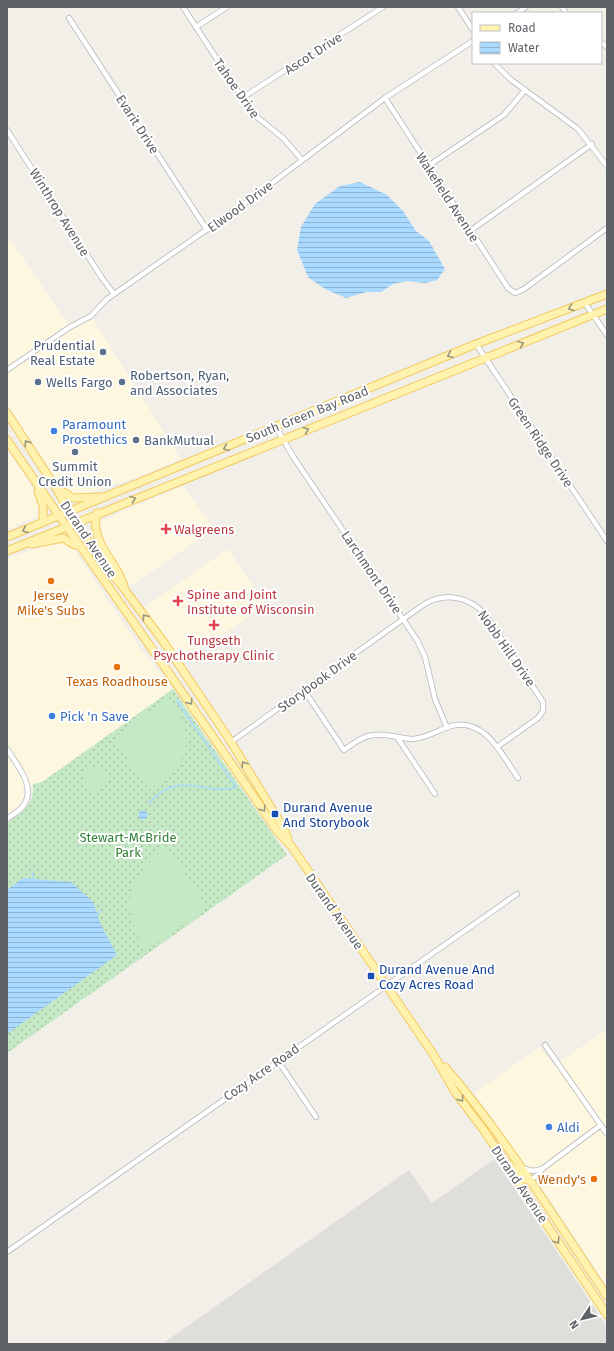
<svg xmlns="http://www.w3.org/2000/svg" width="614" height="1351" font-family="'Fira Sans',sans-serif">
<defs>
<pattern id="grass-dots" width="8" height="8" patternUnits="userSpaceOnUse"><rect width="8" height="8" fill="#c5e8c5"/><path d="M2 2h.1M6 6h.1" fill="none" stroke="#a3c0a4" stroke-width="1.8" stroke-linecap="round"/></pattern>
<pattern id="water-rules" width="6" height="5" patternUnits="userSpaceOnUse"><rect width="6" height="5" fill="#aadaff"/><path d="M0 2.5h6" fill="none" stroke="#8eb4d2"/></pattern>
</defs>
<rect width="100%" height="100%" fill="#f1efe8"/>
<g fill="#fef7e0">
<polygon points="7,235 70,327 91,316 181,459 138,477 82,495 72,495 63,488 7,405"/>
<polygon points="7,449 32,487 39,503 36,516 7,530"/>
<polygon points="184,486 214,529 130,586 126,578 102,543 99,526 101,521"/>
<polygon points="61,540 70,544 141,649 173,689 42,782 23,789 24,796 18,806 7,814 7,559"/>
<polygon points="228,549 266,605 182,663 144,607"/>
<polygon points="607,1029 607,1286 544,1191 474,1093 540,1047 554,1066"/>
</g>
<polygon fill="#e0deda" points="495,1159 607,1327 607,1344 162,1344 409,1170 432,1203"/>
<path fill="url(#grass-dots)" d="M173 689 287 855 7 1053V823C22 812 35 805 33 784L42 782Z"/>
<g fill="#c5e8c5">
<path d="M169 697C174 705 181 715 184 724 194 756 173 773 149 790L116 743 117 735Z"/>
<polygon points="98,764 109,781 92,792 81,775"/>
<path d="M166 846 204 902 203 911 145 951C133 929 122 902 137 878 144 866 156 855 166 846Z"/>
</g>
<g fill="url(#water-rules)">
<polygon points="360,182 387,195 403,211 416,231 429,241 445,269 437,280 425,283 407,281 393,284 381,292 366,292 346,298 325,289 308,277 297,250 301,227 315,204 340,186"/>
<circle cx="143" cy="815" r="4.5"/>
<polygon points="23,878 71,882 93,902 101,925 117,955 7,1034 7,890"/>
</g>
<g fill="none" stroke-linecap="round" stroke-linejoin="round">
<g stroke="#aadaff" stroke-width="1.5">
<path d="M149 803C155 798 161 791 169 788 191 779 214 795 236 787L177 701"/>
<polyline points="32,871 34,881"/>
<polyline points="97,915 101,910"/>
</g>
<defs>
<g id="minor">
<polyline points="183,7 252,113 283,138 302,160"/>
<polyline points="458,7 473,30"/>
<polyline points="562,7 566,13"/>
<polyline points="517,13 526,7"/>
<polyline points="69,18 207,230"/>
<polyline points="196,27 227,7"/>
<polyline points="601,42 607,47"/>
<polyline points="494,63 510,79 578,129 607,166"/>
<polyline points="242,98 383,7"/>
<polyline points="385,98 508,288 515,293 524,289 607,228"/>
<polyline points="7,130 102,278 114,294"/>
<polyline points="428,166 504,115 525,90"/>
<polyline points="470,231 592,144"/>
<polyline points="585,303 607,335"/>
<polyline points="476,344 607,541"/>
<polyline points="7,370 70,327 91,316 107,299 252,198 385,98 473,41"/>
<polyline points="276,427 294,458 417,640 425,657 435,699 447,728"/>
<path d="M304 690 344 750C362 737 369 732 392 736 399 737 406 739 413 739 427 738 438 730 451 726 485 717 502 755 518 778"/>
<polyline points="397,737 435,794"/>
<path d="M231 742 423 605C444 592 468 596 485 614L543 702V711L538 718 497 747"/>
<path d="M7 749C17 765 36 786 24 805 21 810 12 815 7 819"/>
<polyline points="545,1045 607,1134"/>
<polyline points="278,1061 316,1117"/>
<polyline points="522,1168 533,1171 542,1169"/>
<polyline points="529,1181 539,1174 542,1169 601,1125"/>
<polyline points="7,1252 517,894"/>
</g>
<g id="primary">
<polyline points="7,413 56,488 75,522 106,567 125,590 163,641 231,742 283,827 288,839"/>
<path d="M7 440C96 571 189 699 277 831L292 847 433 1054 455 1092 483 1129 607 1315"/>
<polyline points="57,488 73,498 102,497"/>
<polyline points="38,491 43,506 43,522"/>
<path d="M97 513C96 518 95 524 96 529 99 550 118 565 124 586"/>
<polyline points="7,537 476,344 607,294"/>
<polyline points="32,544 63,538 75,545"/>
<polyline points="7,551 607,309"/>
<path d="M445 1067C506 1138 555 1219 607 1296"/>
<polyline points="509,1164 522,1178 527,1180"/>
</g>
</defs>
<use href="#minor" stroke="#b5b8bc" stroke-width="6"/>
<use href="#primary" stroke="#f2c960" stroke-width="9"/>
<use href="#minor" stroke="#fff" stroke-width="4.5"/>
<use href="#primary" stroke="#fff2af" stroke-width="7"/>
</g>
<defs><path id="oneway-chevron" d="M-2-3.5L2.5 0L-2 3.5" fill="none" stroke-width="1.6" stroke-linecap="round" stroke-linejoin="round"/></defs>
<g stroke="#979581">
<use href="#oneway-chevron" transform="translate(571 308) rotate(159)"/>
<use href="#oneway-chevron" transform="translate(521 344) rotate(-22)"/>
<use href="#oneway-chevron" transform="translate(450 355) rotate(158)"/>
<use href="#oneway-chevron" transform="translate(306 430) rotate(-22)"/>
<use href="#oneway-chevron" transform="translate(27 443) rotate(-123)"/>
<use href="#oneway-chevron" transform="translate(226 448) rotate(158)"/>
<use href="#oneway-chevron" transform="translate(133 499) rotate(-21)"/>
<use href="#oneway-chevron" transform="translate(25 530) rotate(158)"/>
<use href="#oneway-chevron" transform="translate(145 617) rotate(-127)"/>
<use href="#oneway-chevron" transform="translate(190 702) rotate(54)"/>
<use href="#oneway-chevron" transform="translate(244 764) rotate(-122)"/>
<use href="#oneway-chevron" transform="translate(263 809) rotate(56)"/>
<use href="#oneway-chevron" transform="translate(461 1099) rotate(54)"/>
<use href="#oneway-chevron" transform="translate(557 1241) rotate(56)"/>
</g>
<g fill="#5c6f8a" stroke="#fff" stroke-width="1.5">
<circle cx="103" cy="352" r="4"/>
<circle cx="38" cy="382" r="4"/>
<circle cx="122" cy="382" r="4"/>
<circle cx="136" cy="440" r="4"/>
<circle cx="75" cy="452" r="4"/>
</g>
<g fill="#3f7fe0" stroke="#fff" stroke-width="1.5">
<circle cx="54" cy="431" r="4"/>
<circle cx="52" cy="716" r="4"/>
<circle cx="549" cy="1127" r="4"/>
</g>
<g fill="#e0444e" stroke="#fff" stroke-width="1.5">
<path d="M164 523h4v4h4v4h-4v4h-4v-4h-4v-4h4z"/>
<path d="M176 595h4v4h4v4h-4v4h-4v-4h-4v-4h4z"/>
<path d="M212 619h4v4h4v4h-4v4h-4v-4h-4v-4h4z"/>
</g>
<g fill="#e8710a" stroke="#fff" stroke-width="1.5">
<circle cx="51" cy="581" r="4"/>
<circle cx="117" cy="667" r="4"/>
<circle cx="594" cy="1179" r="4"/>
</g>
<g fill="#1a4fb4" stroke="#fff" stroke-width="1.5">
<rect x="271" y="810" width="8" height="8" rx="2"/>
<rect x="367" y="972" width="8" height="8" rx="2"/>
</g>
<g text-anchor="middle" stroke-width="4" stroke-linejoin="round" paint-order="stroke">
<g font-size="13" fill="#5f6368" stroke="#fff">
<text transform="translate(313 53) rotate(-33)" y="5">Ascot Drive</text>
<text transform="translate(237 88) rotate(55)" y="5">Tahoe Drive</text>
<text transform="translate(138 124) rotate(57)" y="5">Evarit Drive</text>
<text transform="translate(448 197) rotate(57)" y="5">Wakefield Avenue</text>
<text transform="translate(240 206) rotate(-36)" y="5">Elwood Drive</text>
<text transform="translate(60 212) rotate(58)" y="5">Winthrop Avenue</text>
<text transform="translate(307 414) rotate(-22)" y="5">South Green Bay Road</text>
<text transform="translate(541 442) rotate(56)" y="5">Green Ridge Drive</text>
<text transform="translate(89 539) rotate(56)" y="5">Durand Avenue</text>
<text transform="translate(372 572) rotate(56)" y="5">Larchmont Drive</text>
<text transform="translate(507 648) rotate(55)" y="5">Nobb Hill Drive</text>
<text transform="translate(317 681) rotate(-36)" y="5">Storybook Drive</text>
<text transform="translate(335 911) rotate(55)" y="5">Durand Avenue</text>
<text transform="translate(261 1072) rotate(-35)" y="5">Cozy Acre Road</text>
<text transform="translate(520 1184) rotate(56)" y="5">Durand Avenue</text>
</g>
<g font-size="13" fill="#4e5e75" stroke="#fff" text-anchor="start">
<text x="95" y="350" text-anchor="end">Prudential<tspan x="95" dy="15">Real Estate</tspan></text>
<text x="130" y="380">Robertson, Ryan,<tspan x="130" dy="15">and Associates</tspan></text>
<text x="46" y="387">Wells Fargo</text>
<text x="144" y="445">BankMutual</text>
<text x="75" y="471" text-anchor="middle">Summit<tspan x="75" dy="15">Credit Union</tspan></text>
</g>
<g font-size="13" fill="#366cbe" stroke="#fff" text-anchor="start">
<text x="62" y="429">Paramount<tspan x="62" dy="15">Prostethics</tspan></text>
<text x="60" y="721">Pick 'n Save</text>
<text x="557" y="1132">Aldi</text>
</g>
<g font-size="13" fill="#be3a42" stroke="#fff" text-anchor="start">
<text x="174" y="534">Walgreens</text>
<text x="187" y="599">Spine and Joint<tspan x="187" dy="15">Institute of Wisconsin</tspan></text>
<text x="214" y="645" text-anchor="middle">Tungseth<tspan x="214" dy="15">Psychotherapy Clinic</tspan></text>
</g>
<g font-size="13" fill="#c56008" stroke="#fff">
<text x="51" y="600">Jersey<tspan x="51" dy="15">Mike's Subs</tspan></text>
<text x="117" y="686">Texas Roadhouse</text>
<text x="586" y="1184" text-anchor="end">Wendy's</text>
</g>
<g font-size="13" fill="#164399" stroke="#fff" text-anchor="start">
<text x="283" y="812">Durand Avenue<tspan x="283" dy="15">And Storybook</tspan></text>
<text x="379" y="974">Durand Avenue And<tspan x="379" dy="15">Cozy Acres Road</tspan></text>
</g>
<g font-size="13" fill="#348238" stroke="#fff">
<text x="128" y="842">Stewart-McBride<tspan x="128" dy="15">Park</tspan></text>
</g>
</g>
<rect width="614" height="1351" fill="none" stroke="#5f6368" stroke-width="16"/>
<rect x="472" y="12" width="130" height="52" fill="#ffffff" stroke="#bfc1c3"/>
<rect x="480" y="25" width="20" height="6" fill="#fff2af" stroke="#bfc1c3"/>
<text x="508" y="32" font-size="12" fill="#5f6368">Road</text>
<rect x="480" y="42" width="20" height="12" fill="url(#water-rules)" stroke="#bfc1c3"/>
<text x="508" y="52" font-size="12" fill="#5f6368">Water</text>
<g transform="translate(582 1319) rotate(235)" stroke="#ffffff" stroke-width="3" paint-order="stroke">
<path d="M0-3L7 15L0 10L-7 15Z" fill="#5f6368"/>
<text y="-6" font-size="11" font-weight="bold" text-anchor="middle" fill="#5f6368">N</text>
</g>
</svg>
